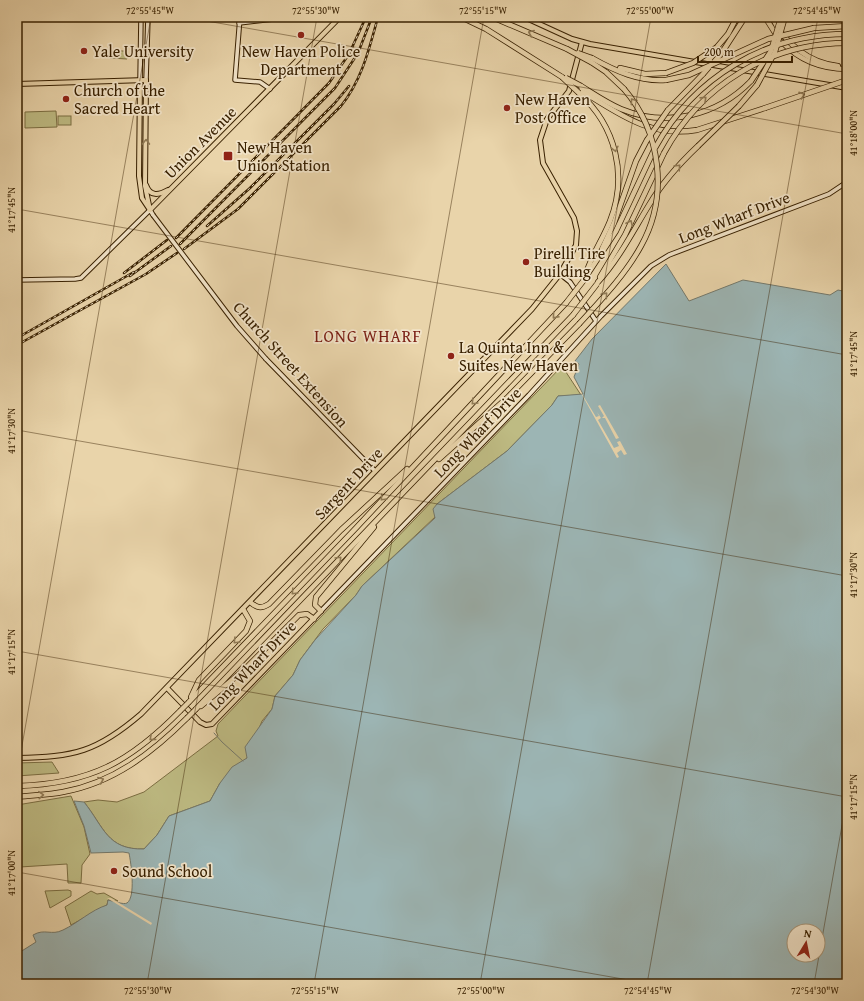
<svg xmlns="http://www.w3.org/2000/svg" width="864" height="1001" font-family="'Gentium Book Plus',serif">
<rect width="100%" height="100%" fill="#e9d4aa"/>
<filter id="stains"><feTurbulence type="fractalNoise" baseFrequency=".005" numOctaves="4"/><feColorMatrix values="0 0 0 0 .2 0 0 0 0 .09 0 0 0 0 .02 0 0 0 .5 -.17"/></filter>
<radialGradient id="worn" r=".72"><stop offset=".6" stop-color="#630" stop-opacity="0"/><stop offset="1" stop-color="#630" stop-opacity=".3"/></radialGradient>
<g fill="#bebb83" stroke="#7b6e42">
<polygon points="109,51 127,51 127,59 110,58"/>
<polygon points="56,111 57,127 25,128 25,112"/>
<rect x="58" y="116" width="13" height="9"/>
<polygon points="17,137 19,137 20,166 17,166"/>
<path d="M562 366 581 395 558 396 552 405 507 451 437 504 435 517 362 586 356 595 323 629 300 660 293 675 275 696 272 709 262 721 247 758 220 783 210 801 169 816 157 835 144 849C107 850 104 827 84 802L98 800 117 802 144 792 218 736 216 731 218 724Z"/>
<polygon points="52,762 59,773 17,776 17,763"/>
<polygon points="71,796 84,827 90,854 82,865 81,883 68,883 67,864 20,867 17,805"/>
<polygon points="68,890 71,891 71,896 50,908 45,891"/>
<polygon points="91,891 97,894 104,893 118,901 108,900 107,905 71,925 65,907"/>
</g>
<path fill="#9cb5b4" stroke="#74796c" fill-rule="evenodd" d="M666 264 689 301 743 280 830 295 838 290 847 292V984H17V954L36 942 33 935C45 928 51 936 63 930 78 923 91 910 107 905L108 900C113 901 124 905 127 903 136 897 131 863 129 853L123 852 91 853 84 826 74 801 84 802C104 827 107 850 144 849L157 835 169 816 210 801 220 783 232 767 247 758 245 747 272 709 275 696 293 675 300 660 315 640 356 595 362 586 435 518 433 509 437 504 507 451 552 405 558 396 583 394 574 377 579 364 575 361 592 339ZM794 931H818V955H794Z"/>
<g fill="#e9d4aa">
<polygon points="576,384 596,417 599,416 597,412 601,418 598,420 614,448 619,446 617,442 620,441 627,454 624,455 621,450 617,453 619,457 617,458"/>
<polygon points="600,405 619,438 616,439 605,418 602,418 604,416 598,406"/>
<polygon points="107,898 111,898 152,923 151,925"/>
</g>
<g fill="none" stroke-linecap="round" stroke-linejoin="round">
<polyline stroke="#74796c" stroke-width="1" points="214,733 222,742 243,761"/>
<defs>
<g id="secondary">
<polyline points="240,17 235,80 260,82 270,89"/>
<polyline points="239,23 291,17"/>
<polyline points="140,80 141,17"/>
<polyline points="146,80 148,17"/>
<polyline points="560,274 570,282 596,321"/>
<polyline points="17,280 75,279 81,278 150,210 153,215"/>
<polyline points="266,359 375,471"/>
<polyline points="321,611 529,395 601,316 651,266 669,255 829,194 847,182"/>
</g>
<g id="primary">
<polyline points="524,17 572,39 590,44 847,88"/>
<polyline points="140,80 139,176 142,198 150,210"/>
<polyline points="17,84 146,80 145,186 150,210"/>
<path d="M146 185C150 197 159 195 168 190"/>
<polyline points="150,210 340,17"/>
<polyline points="167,688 200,722 206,725 212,724 321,611"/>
<path d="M17 758C74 757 97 752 141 714L532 309 560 274 576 245 577 231 574 218 543 163 540 140 547 119 569 91 582 42"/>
</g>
<g id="highway">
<polyline points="461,17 486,29 562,77"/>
<polyline points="492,17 567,49"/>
<polyline points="765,17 777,36"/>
<path d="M772 17C784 43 809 63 838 66"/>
<polyline points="814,28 847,26"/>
<path d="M782 42C799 60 821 69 847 69"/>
<polyline points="717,47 728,34 737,17"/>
<polyline points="721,54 745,17"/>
<path d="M592 58C615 71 640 82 666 80"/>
<polyline points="591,62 606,72 624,89"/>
<polyline points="620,68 645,74 666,73"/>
<path d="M581 86C594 94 607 103 621 109 667 128 717 116 751 81"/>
<path d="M580 90C618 113 649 138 697 130L765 108"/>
<path d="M579 93C616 126 628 176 610 221 602 241 589 259 584 280"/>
<polyline points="739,106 757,85"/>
<polyline points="668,110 703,74"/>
<polyline points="602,249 614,223 636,161 647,140"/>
<polyline points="600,277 625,235 664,153"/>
<polyline points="585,278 616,231 654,150"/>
<path d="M598 282C619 259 633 231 649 205 662 183 679 164 698 146"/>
<polyline points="439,459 507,398 579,324"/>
<path d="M250 602C257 608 261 609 269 604L341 530 407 469"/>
<polyline points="321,611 315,605 316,597 374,527"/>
<polyline points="191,697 199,680 246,631 250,621 243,609"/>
<polyline points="189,702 356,528 566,303"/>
<polyline points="201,706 245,669 299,615 307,614 314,619"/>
<polyline points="196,709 573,315"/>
<path d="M17 786C90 784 130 762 180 711"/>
<path d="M17 797C32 795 48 795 63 792 113 783 152 753 187 718"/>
</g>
</defs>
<use href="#secondary" stroke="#382000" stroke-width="5.5"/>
<use href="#primary" stroke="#382000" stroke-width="6"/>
<use href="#highway" stroke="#382000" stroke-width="6"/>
<use href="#secondary" stroke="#f1e3c8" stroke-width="3.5"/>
<use href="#primary" stroke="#e9d4aa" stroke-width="4"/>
<use href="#highway" stroke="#e9d4aa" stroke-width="4.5"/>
<defs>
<g id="rail">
<polyline points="207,226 250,188 334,104 349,86"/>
<polyline points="176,238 329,83 349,54 366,17"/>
<polyline points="180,244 335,88 358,53 372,17"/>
<path d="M184 249 238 209 341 106C362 80 369 49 378 17"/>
<polyline points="124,273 167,240"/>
<polyline points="130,276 171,246"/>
<polyline points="17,338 134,272"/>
<polyline points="17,345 146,274 177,253"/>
</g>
</defs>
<use href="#rail" stroke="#382000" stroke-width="2.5"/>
<use href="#rail" stroke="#f1e3c8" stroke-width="1" stroke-dasharray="3" stroke-linecap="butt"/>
<defs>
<polyline id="secondary-bridge" points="153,215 237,326 266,359"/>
<g id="highway-bridge">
<polyline points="567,49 591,62"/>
<polyline points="578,53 592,58"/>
<polyline points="714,62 721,54"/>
<polyline points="666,73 693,63 717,47"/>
<polyline points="703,74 709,67"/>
<polyline points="562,77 579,93"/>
<polyline points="566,78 581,86"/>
<polyline points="666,80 689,75 768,39 814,28"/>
<polyline points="751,81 771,51 781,17"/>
<polyline points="757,85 775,52 785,17"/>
<polyline points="765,108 847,80"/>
<polyline points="647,140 668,110"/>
<polyline points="698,146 739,106"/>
<path d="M655 148C694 77 766 34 847 34"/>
<path d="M664 153C701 85 769 43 847 43"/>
<polyline points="566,303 584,280"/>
<polyline points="573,315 597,284"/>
<path d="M579 324C602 299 625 275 641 246 669 196 661 132 624 89"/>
<polyline points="180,711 189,702"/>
<polyline points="187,718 196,709"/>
</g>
</defs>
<use href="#secondary-bridge" stroke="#382000" stroke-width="5.5" stroke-linecap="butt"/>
<use href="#highway-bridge" stroke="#382000" stroke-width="6" stroke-linecap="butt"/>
<use href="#secondary-bridge" stroke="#f1e3c8" stroke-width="3.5"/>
<use href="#highway-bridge" stroke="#e9d4aa" stroke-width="4.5"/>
</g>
<defs><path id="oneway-chevron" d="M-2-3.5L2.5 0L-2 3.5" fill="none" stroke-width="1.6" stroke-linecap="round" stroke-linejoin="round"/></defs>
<g stroke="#907a55">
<use href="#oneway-chevron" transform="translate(531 33) rotate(-157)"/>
<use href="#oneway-chevron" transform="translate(802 95) rotate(-19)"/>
<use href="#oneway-chevron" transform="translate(704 99) rotate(-44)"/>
<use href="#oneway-chevron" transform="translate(633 101) rotate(-125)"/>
<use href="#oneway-chevron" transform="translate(146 142) rotate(-89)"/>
<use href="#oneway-chevron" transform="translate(615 149) rotate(76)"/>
<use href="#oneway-chevron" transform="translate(678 167) rotate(-47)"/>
<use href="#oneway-chevron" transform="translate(630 223) rotate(-65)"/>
<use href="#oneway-chevron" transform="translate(605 295) rotate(-49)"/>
<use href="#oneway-chevron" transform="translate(555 316) rotate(131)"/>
<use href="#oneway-chevron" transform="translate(474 402) rotate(134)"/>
<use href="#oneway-chevron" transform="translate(383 498) rotate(133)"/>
<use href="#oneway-chevron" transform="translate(339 559) rotate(-46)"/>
<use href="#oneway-chevron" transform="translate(294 592) rotate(134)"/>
<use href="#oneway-chevron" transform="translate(236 641) rotate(135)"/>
<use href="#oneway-chevron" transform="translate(152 738) rotate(139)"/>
<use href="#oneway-chevron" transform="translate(101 780) rotate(-23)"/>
<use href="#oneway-chevron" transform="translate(41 795) rotate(-4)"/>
</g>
<path fill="none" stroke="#382000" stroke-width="1" stroke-opacity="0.45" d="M184 17 847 134M17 209 847 355M17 430 847 576M17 651 847 797M17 774 151 17M17 872 651 984M147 984 317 17M314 984 484 17M480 984 651 17M647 984 818 17M814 984 847 797"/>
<g fill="#8f2418" stroke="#f1e3c8" stroke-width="1.5">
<circle cx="301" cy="35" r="4"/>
<circle cx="84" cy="51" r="4"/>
<circle cx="66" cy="99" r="4"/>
<circle cx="507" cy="108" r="4"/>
<rect x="223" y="151" width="10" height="10" rx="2"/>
<circle cx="526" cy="262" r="4"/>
<circle cx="451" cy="356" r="4"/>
<circle cx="114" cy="871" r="4"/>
</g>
<g text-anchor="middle" stroke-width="3.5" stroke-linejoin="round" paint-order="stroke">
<g font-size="16" fill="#382000" stroke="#f1e3c8" text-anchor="start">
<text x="92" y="57">Yale University</text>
<text x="301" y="57" text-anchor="middle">New Haven Police<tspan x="301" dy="18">Department</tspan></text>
<text x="74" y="96">Church of the<tspan x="74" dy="18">Sacred Heart</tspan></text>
<text x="515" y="105">New Haven<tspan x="515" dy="18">Post Office</tspan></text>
<text x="237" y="153">New Haven<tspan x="237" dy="18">Union Station</tspan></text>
<text x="534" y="259">Pirelli Tire<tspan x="534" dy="18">Building</tspan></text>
<text x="459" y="353">La Quinta Inn &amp;<tspan x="459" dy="18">Suites New Haven</tspan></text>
<text x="122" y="877">Sound School</text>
</g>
<g font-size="16" fill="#382000" stroke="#f1e3c8">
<text transform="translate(200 142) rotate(-45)" y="6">Union Avenue</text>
<text transform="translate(734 217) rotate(-21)" y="6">Long Wharf Drive</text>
<text transform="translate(291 364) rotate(48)" y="6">Church Street Extension</text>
<text transform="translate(477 432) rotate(-46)" y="6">Long Wharf Drive</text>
<text transform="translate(348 483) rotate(-47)" y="6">Sargent Drive</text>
<text transform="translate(252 665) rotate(-46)" y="6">Long Wharf Drive</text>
</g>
<g font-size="17" letter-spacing="1" fill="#7a1f14" stroke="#f1e3c8">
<text x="368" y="342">LONG WHARF</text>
</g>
</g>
<rect width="864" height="1001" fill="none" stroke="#e9d4aa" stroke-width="44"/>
<g transform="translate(806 943) rotate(10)"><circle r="19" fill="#f1e3c8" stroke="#a79578"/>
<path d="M0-3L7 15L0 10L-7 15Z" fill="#8f2418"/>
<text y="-6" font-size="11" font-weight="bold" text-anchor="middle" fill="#382000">N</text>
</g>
<path d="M698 56v6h94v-6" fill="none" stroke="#382000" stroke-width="2"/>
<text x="704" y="56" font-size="12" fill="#382000" stroke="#f1e3c8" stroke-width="3" paint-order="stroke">200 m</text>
<rect x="22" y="22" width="820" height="957" fill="none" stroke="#382000" stroke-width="1.5"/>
<g font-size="10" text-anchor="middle" fill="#382000">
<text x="150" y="14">72°55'45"W</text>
<text x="316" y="14">72°55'30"W</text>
<text x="483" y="14">72°55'15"W</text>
<text x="650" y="14">72°55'00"W</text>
<text x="817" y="14">72°54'45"W</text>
<text transform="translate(853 133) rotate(-90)" y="4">41°18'00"N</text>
<text transform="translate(11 210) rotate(-90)" y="4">41°17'45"N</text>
<text transform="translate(853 354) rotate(-90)" y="4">41°17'45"N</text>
<text transform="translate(11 431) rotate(-90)" y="4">41°17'30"N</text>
<text transform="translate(853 575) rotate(-90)" y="4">41°17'30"N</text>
<text transform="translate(11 652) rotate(-90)" y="4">41°17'15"N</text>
<text transform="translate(853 797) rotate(-90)" y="4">41°17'15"N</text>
<text transform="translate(11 873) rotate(-90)" y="4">41°17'00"N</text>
<text x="148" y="994">72°55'30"W</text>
<text x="315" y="994">72°55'15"W</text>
<text x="481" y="994">72°55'00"W</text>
<text x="648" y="994">72°54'45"W</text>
<text x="815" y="994">72°54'30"W</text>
</g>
<rect width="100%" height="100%" filter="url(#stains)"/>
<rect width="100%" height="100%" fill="url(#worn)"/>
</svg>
